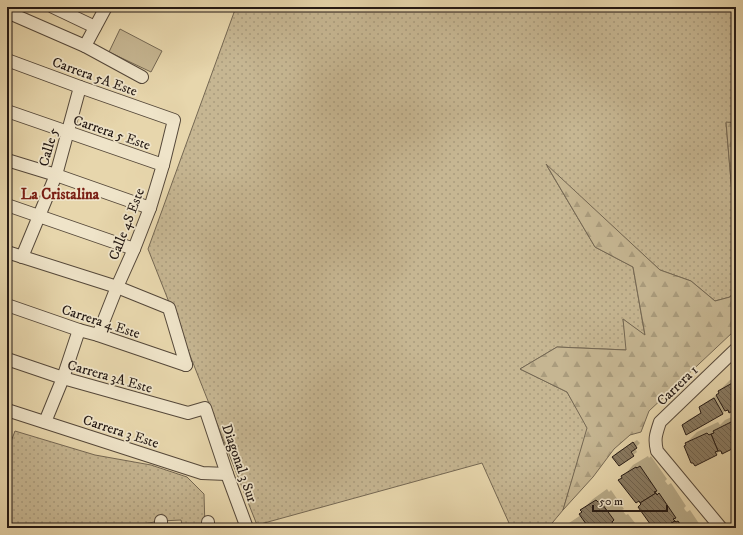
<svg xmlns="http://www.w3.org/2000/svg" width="743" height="535" font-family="'IM FELL DW Pica',serif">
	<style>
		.grass { fill: url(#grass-dots); stroke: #756853 }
		.forest { fill: url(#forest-firs); stroke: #756853 }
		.garden { fill: #c6b692; stroke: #756853 }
		.shadow { fill: #0003 }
		.building { fill: url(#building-back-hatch); stroke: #241914 }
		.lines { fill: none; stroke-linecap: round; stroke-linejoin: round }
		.minor-casing { stroke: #55483a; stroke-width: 14 }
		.minor { stroke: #efe4c9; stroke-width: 12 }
		.labels { text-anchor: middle; stroke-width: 3.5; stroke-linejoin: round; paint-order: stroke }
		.street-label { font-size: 14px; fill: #241914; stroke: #efe4c9 }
		.neighbourhood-label { font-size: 15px; font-weight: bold; fill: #7a1f14; stroke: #efe4c9 }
	</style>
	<defs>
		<pattern id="grass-dots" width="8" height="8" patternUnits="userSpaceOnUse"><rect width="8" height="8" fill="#c6b692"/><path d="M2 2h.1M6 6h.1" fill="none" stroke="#aa9c7d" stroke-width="1.8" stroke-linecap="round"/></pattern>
		<pattern id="forest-firs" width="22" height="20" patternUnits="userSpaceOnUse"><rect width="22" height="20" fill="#c6b692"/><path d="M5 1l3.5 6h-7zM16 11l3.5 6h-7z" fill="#aa9c7d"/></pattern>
		<pattern id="building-back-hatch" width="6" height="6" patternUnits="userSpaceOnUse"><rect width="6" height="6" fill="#897b63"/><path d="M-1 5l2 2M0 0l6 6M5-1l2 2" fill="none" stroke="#706450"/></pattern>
	</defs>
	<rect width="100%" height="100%" fill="#e7d6ac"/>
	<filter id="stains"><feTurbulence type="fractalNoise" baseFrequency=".005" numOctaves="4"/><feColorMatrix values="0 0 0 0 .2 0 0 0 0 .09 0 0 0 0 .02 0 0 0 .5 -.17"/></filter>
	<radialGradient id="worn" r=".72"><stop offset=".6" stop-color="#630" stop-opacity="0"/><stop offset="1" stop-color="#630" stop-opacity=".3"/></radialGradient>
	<g class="grass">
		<path d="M236 7H736V123H726L732 193 736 213V288L730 297 715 301 691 281 660 270 547 166 595 247 633 267 645 336 623 319 627 350 557 347 520 369 567 392 588 428 563 510 548 528H510L509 523 482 463 257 525 148 249Z"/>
		<path d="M15 431 95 455 151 465 187 477 204 494 205 528H183L181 520 161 521 118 528H7V452Z"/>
	</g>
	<g class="forest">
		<path d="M726 122 736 123V213L732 193Z"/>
		<path d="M546 164 660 270 691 281 715 301 730 297 736 288V331L733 332 649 411 641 432 630 435 614 449 593 477 563 510 587 428 567 392 520 369 557 347 626 350 623 319 645 335 633 267 595 247Z"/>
	</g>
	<path class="garden" d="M120 29 162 51 151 72 109 52Z"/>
	<g class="shadow">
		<path d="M736 377V408L726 410 722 414 683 425 688 420 702 412 700 407 706 402 720 393 719 391 730 380Z"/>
		<path d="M736 415V446L721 449 716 455 686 443 697 432 718 422 720 425 725 420Z"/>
		<path d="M637 440 640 443 635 448 637 452 633 455 613 457 616 453Z"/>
		<path d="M648 456 649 458 651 456 667 479 665 481 668 485 671 483 686 506 684 508 685 510 687 512 690 510 702 528H654L642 504 620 480 633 465Z"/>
		<path d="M607 489 609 492 611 490 624 509 622 510 626 515 628 514 639 528H563L566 525 581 515 583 512 582 510 593 499Z"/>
	</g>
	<g class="building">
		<path d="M736 381V409L729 413 728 410 725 411 716 395 719 393 718 391Z"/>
		<path d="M714 398 723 414 686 435 682 425 701 413 699 407Z"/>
		<path d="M735 420 736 423V447L722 454 721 451H718L711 434 714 433 713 431Z"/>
		<path d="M707 433 709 435 711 434 718 451 715 452 717 455 695 466 693 463H691L684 446 686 445 685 443Z"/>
		<path d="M633 442 637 448 631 452 634 456 619 466 612 457Z"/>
		<path d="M640 466 657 491 654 492 656 493 640 503 639 501 636 503 618 480 622 478 621 476 636 467 637 468Z"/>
		<path d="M656 493 657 495 659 493 676 518 673 519 675 521 663 528H653L638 507 641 504 640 503Z"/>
		<path d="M596 500 598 502 600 501 614 520 612 522 613 524 607 528H589L579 514 582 512 580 510Z"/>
		<path d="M675 521 676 522 678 521 683 528H663Z"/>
		<path d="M613 524 615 525 617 524 620 528H607Z"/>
	</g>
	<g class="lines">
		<g class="minor-casing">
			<g id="minor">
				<path d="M53 7 95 27"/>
				<path d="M7 12 85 46 142 77"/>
				<path d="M85 46 106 7"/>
				<path d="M7 60 80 87 174 120 163 165 150 208 134 249 117 287 98 335"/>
				<path d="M7 111 163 165"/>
				<path d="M7 160 56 175 150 208"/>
				<path d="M7 205 134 249"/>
				<path d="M7 252 117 287 169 308 186 365"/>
				<path d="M22 257 56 175 80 87"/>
				<path d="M7 305 79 330 98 335 186 365"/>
				<path d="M7 359 63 378 188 413 205 408 227 474 247 528"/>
				<path d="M7 410 202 473 227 474"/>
				<path d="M45 422 63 378 79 330"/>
				<path d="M161 521V528"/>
				<path d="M208 522V528"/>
				<path d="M721 528 657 451C654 439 656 434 660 422L736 349"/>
			</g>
		</g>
		<use href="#minor" class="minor"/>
	</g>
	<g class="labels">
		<g class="street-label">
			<text transform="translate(95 76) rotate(20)" y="5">Carrera 5A Este</text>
			<text transform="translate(112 132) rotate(19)" y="5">Carrera 5 Este</text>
			<text transform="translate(48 147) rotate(-74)" y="5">Calle 5</text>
			<text transform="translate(126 224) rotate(-69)" y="5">Calle 4S Este</text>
			<text transform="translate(101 321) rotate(18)" y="5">Carrera 4 Este</text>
			<text transform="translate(110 376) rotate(16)" y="5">Carrera 3A Este</text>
			<text transform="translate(677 385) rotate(-44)" y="5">Carrera 1</text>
			<text transform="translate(121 431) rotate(18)" y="5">Carrera 3 Este</text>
			<text transform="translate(240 463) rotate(71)" y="5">Diagonal 3 Sur</text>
		</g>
		<g class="neighbourhood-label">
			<text x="60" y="199">La Cristalina</text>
		</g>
	</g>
	<rect width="743" height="535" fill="none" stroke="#e7d6ac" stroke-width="24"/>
	<rect x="8" y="8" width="727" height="519" fill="none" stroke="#241914" stroke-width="2"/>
	<rect x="12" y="12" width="719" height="511" fill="none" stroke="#241914"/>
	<path d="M593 505v6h74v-6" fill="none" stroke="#241914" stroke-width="2"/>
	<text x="599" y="505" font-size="12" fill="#241914" stroke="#efe4c9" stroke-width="3" paint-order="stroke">50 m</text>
	<rect width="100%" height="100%" filter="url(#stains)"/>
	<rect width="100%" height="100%" fill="url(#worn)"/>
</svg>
